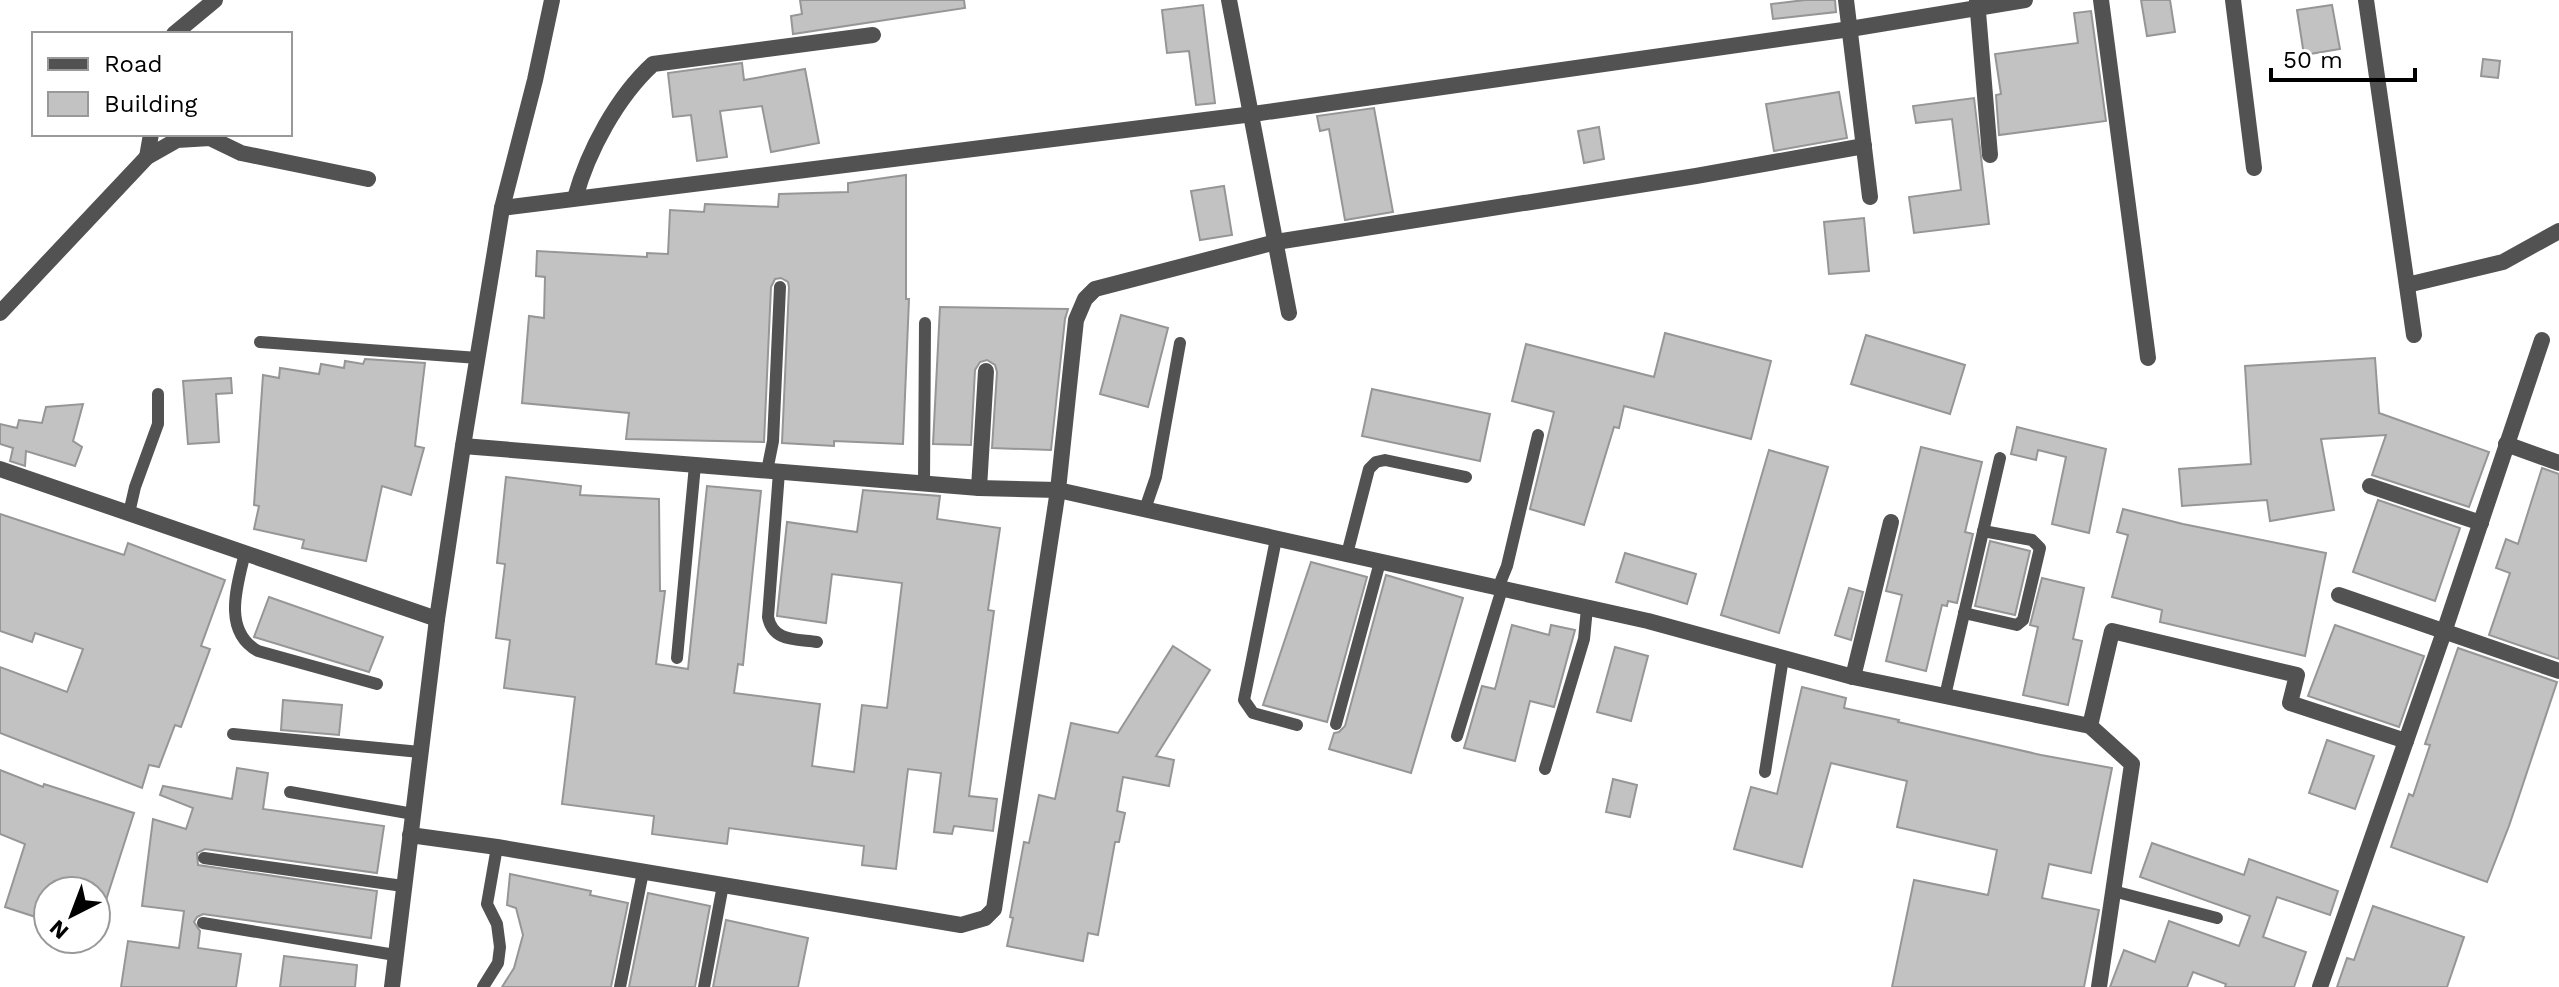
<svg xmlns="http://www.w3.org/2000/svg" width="2559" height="987" font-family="'Work Sans',sans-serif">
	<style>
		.building { fill: #c2c2c2; stroke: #969696; stroke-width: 2 }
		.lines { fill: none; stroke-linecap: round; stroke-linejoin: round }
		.service { stroke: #525252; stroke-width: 12 }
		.minor { stroke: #525252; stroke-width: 16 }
		.tertiary { stroke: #525252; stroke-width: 16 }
	</style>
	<rect width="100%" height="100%" fill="#fff"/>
	<g class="building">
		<path d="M800 0H964L965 8 793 34 791 16 802 14Z"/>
		<path d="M1805 0H1835L1836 12 1773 19 1771 4Z"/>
		<path d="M2141 0H2170L2175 32 2147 36Z"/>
		<path d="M1203 5 1215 103 1196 105 1189 51 1167 53 1162 10Z"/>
		<path d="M2332 5 2340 49 2304 55 2297 10Z"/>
		<path d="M2091 11 2106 121 1999 135 1996 95 2001 94 1995 54 2078 43 2074 13Z"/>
		<path d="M2483 59 2500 61 2498 78 2481 76Z"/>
		<path d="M742 63 744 80 805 69 819 143 771 152 762 106 720 111 727 157 697 161 691 115 673 117 668 73Z"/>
		<path d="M1839 92 1847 138 1774 151 1766 104Z"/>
		<path d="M1974 98 1989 224 1914 233 1909 197 1961 190 1952 119 1916 123 1913 106Z"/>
		<path d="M1374 108 1393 212 1345 220 1329 129 1320 131 1317 116Z"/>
		<path d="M1599 127 1604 159 1584 163 1578 131Z"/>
		<path d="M906 175V299H909L903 444 834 441V446L782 443 789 287 788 282 781 278 775 279 771 287 764 442 626 439 629 413 522 403 529 316 544 318 545 277 536 276 537 251 647 257V253L668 254 670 210 704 212 705 204 778 207 779 194 848 192V183Z"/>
		<path d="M1224 186 1232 235 1200 240 1191 191Z"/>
		<path d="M1864 218 1869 271 1829 274 1824 222Z"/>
		<path d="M940 307 1068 309 1065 319 1051 450 992 448 997 372 995 365 987 360 980 362 975 370 971 445 933 444Z"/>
		<path d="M1121 315 1168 328 1148 407 1100 394Z"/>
		<path d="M1665 333 1771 361 1751 439 1624 406 1619 428 1614 427 1584 525 1530 509 1554 412 1512 401 1526 344 1654 377Z"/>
		<path d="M1866 335 1965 365 1950 414 1851 384Z"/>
		<path d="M2375 358 2379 413 2489 452 2469 507 2372 475 2386 435 2321 439 2334 510 2270 521 2267 500 2182 506 2179 469 2251 464 2245 366Z"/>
		<path d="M365 359 425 363 415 446 424 448 411 495 382 486 366 561 302 548 304 540 254 529 259 506 254 505 263 375 279 378 280 368 319 374 321 364 344 368 345 361 363 364Z"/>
		<path d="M231 378 232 393 216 394 219 442 188 444 183 381Z"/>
		<path d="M1372 389 1490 414 1480 461 1362 436Z"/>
		<path d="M83 404 73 441 82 447 75 466 26 451 25 466 10 461 13 448 0 444V424L17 428 19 420 42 423 46 407Z"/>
		<path d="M2017 427 2106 449 2089 533 2052 524 2066 457 2038 450 2036 460 2011 454Z"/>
		<path d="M1921 447 1982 462 1965 532 1973 534 1957 603 1948 601 1947 606 1942 605 1926 671 1886 661 1902 595 1886 591Z"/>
		<path d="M1769 450 1828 467 1779 633 1721 615Z"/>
		<path d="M2542 468 2559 474V659L2489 635 2510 573 2496 568 2506 539 2518 544Z"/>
		<path d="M506 477 581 486 580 495 659 499 660 591H665L656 664 688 669 707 486 761 491 743 665 738 664 734 693 820 704 812 766 854 772 862 705 887 708 902 583 832 574 826 623 777 616 787 522 857 532 863 490 940 496 937 519 1000 528 988 610 994 611 969 796 997 799 993 831 954 826 952 834 934 832 941 773 908 769 896 869 862 865 864 846 729 828 727 844 652 834 654 816 562 804 575 697 504 688 510 640 496 638 505 564 497 563Z"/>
		<path d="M2378 500 2460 528 2435 601 2353 572Z"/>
		<path d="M2123 509 2183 524 2326 553 2305 656 2160 622 2162 610 2112 597 2128 535 2117 532Z"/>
		<path d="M0 514 124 555 128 543 225 580 201 646 210 649 181 727 175 725 159 767 149 765 142 788 0 733V667L67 692 83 649 35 633 32 642 0 631Z"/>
		<path d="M1990 541 2030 551 2015 615 1975 606Z"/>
		<path d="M1625 553 1696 574 1687 604 1616 582Z"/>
		<path d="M1311 562 1367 577 1327 722 1263 705Z"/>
		<path d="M1386 575 1463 598 1411 773 1329 749 1334 733 1339 732 1345 726Z"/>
		<path d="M2042 578 2084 588 2073 639 2082 641 2068 705 2023 695 2038 627 2030 625Z"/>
		<path d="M1849 588 1863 592 1851 640 1835 635Z"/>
		<path d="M269 597 383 637 369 672 254 637Z"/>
		<path d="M1512 625 1549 635 1551 625 1575 630 1554 707 1530 701 1515 761 1464 748 1482 686 1495 689Z"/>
		<path d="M2335 625 2424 656 2399 727 2308 696Z"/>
		<path d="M1173 646 1210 670 1156 756 1174 760 1169 786 1123 777 1117 811 1125 813 1119 842H1115L1098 935 1088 933 1083 961 1007 946 1013 918 1010 917 1024 842 1029 843 1039 795 1055 799 1071 723 1118 733Z"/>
		<path d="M1615 647 1648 656 1631 721 1597 712Z"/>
		<path d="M2458 648 2557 682 2509 826 2487 882 2391 847 2409 794 2413 796 2430 745 2425 744Z"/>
		<path d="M1802 687 1846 698 1844 708 1899 720 1898 722 2041 755 2112 768 2091 873 2049 864 2042 898 2099 910 2084 987H1892L1914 880 1988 895 1997 850 1897 827 1907 781 1831 763 1802 867 1734 849 1751 787 1777 794Z"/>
		<path d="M283 700 342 705 339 735 281 730Z"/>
		<path d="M2327 740 2374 756 2355 809 2309 793Z"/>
		<path d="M237 768 268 773 263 809 384 826 377 873 205 849 197 853 198 865 377 891 371 938 203 914 197 917 194 922 200 931 198 948 241 954 236 987H121L128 941 179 948 184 911 142 906 153 819 186 829 193 808 160 795 163 786 232 799Z"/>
		<path d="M0 770 43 787 44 784 134 813 99 922H96V891H48V921L5 907 25 844 0 834Z"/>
		<path d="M1613 779 1637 785 1630 817 1606 812Z"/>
		<path d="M2152 843 2244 875 2249 859 2338 891 2330 915 2277 897 2263 937 2306 952 2294 987H2225L2226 984 2193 972 2187 987H2110L2124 950 2155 962 2169 921 2239 946 2250 916 2140 877Z"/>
		<path d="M510 874 591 891 590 895 628 903 611 987H502L514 968 523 935 516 908 507 905Z"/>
		<path d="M648 893 710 906 695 987H629Z"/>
		<path d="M2373 906 2464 937 2447 987H2337L2347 958 2354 960Z"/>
		<path d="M726 920 808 938 798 987H713Z"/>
		<path d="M284 956 357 965 355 987H280Z"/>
	</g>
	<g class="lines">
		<g class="service">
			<path d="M260 342 478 358"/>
			<path d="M767 471 773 441 780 287"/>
			<path d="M779 472 768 617C773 642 796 639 817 642"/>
			<path d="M924 483 925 323"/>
			<path d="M1145 509 1156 477 1180 343"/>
			<path d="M129 513 135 487 158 424V394"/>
			<path d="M1276 539 1244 700 1253 713 1297 725"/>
			<path d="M245 553C237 586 222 631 258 651L377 684"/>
			<path d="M1347 554 1369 469 1376 462 1385 460 1466 477"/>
			<path d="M1498 588 1507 566 1538 435"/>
			<path d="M1964 613 2017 625 2023 620 2040 548 2032 540 1983 531"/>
			<path d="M677 658 695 465"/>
			<path d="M1945 696 2000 458"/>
			<path d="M1336 724 1380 562"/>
			<path d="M233 734 420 752"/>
			<path d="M1457 736 1502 589"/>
			<path d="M1545 769 1584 639 1587 608"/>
			<path d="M1765 772 1783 658"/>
			<path d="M290 792 413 814"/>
			<path d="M204 858 403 886"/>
			<path d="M2113 891 2217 918"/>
			<path d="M203 923 395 955"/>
			<path d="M483 987 498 963 500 947 497 924 487 904 497 847"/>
			<path d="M620 987 643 872"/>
			<path d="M704 987 723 885"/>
		</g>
		<g class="minor">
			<path d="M1229 0 1289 313"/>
			<path d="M1846 0 1870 197"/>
			<path d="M1977 0 1990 155"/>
			<path d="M2101 0 2148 358"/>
			<path d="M2233 0 2254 168"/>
			<path d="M2366 0 2414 335"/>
			<path d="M174 34 215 0"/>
			<path d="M147 157 151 134"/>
			<path d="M575 198C588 151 617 97 653 64L873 35"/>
			<path d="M502 208 1253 114 1850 29 2025 0"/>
			<path d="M2407 285 2503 262 2559 231"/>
			<path d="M0 313 147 157 177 140 210 138 241 153 368 179"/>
			<path d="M2506 444 2559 463"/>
			<path d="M463 446 979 488 1058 490 1648 621 1853 677 2090 726 2132 764 2099 987"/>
			<path d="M0 469 437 619"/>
			<path d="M2370 486 2481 523"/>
			<path d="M979 488 986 371"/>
			<path d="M2339 595 2559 671"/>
			<path d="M1853 677 1891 522"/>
			<path d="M2090 726 2112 631 2297 675 2290 703 2406 741"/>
			<path d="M410 835 497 847 961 925 985 918 994 909 1058 490 1076 320 1085 299 1095 289 1276 242 1696 176 1864 146"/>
			<path d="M2320 987 2444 632 2542 340"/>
		</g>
		<path class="tertiary" d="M392 987 437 619 463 446 502 208 535 80 552 0"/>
	</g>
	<rect x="32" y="32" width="260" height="104" fill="#ffffff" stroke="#999999" stroke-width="2"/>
	<rect x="48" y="58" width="40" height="12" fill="#525252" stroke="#999999" stroke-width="2"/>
	<text x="104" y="72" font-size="24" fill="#000000">Road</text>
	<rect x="48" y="92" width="40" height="24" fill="#c2c2c2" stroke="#999999" stroke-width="2"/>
	<text x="104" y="112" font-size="24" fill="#000000">Building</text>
	<g transform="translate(72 915) rotate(222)"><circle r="38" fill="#ffffff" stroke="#999999" stroke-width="2"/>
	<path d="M0-6L14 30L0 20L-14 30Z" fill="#000000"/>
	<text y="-12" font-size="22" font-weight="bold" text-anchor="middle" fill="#000000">N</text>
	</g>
	<path d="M2271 68v12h144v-12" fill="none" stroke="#000000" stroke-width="4"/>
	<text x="2283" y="68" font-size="24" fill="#000000" stroke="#ffffff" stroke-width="6" paint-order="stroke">50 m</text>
</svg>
